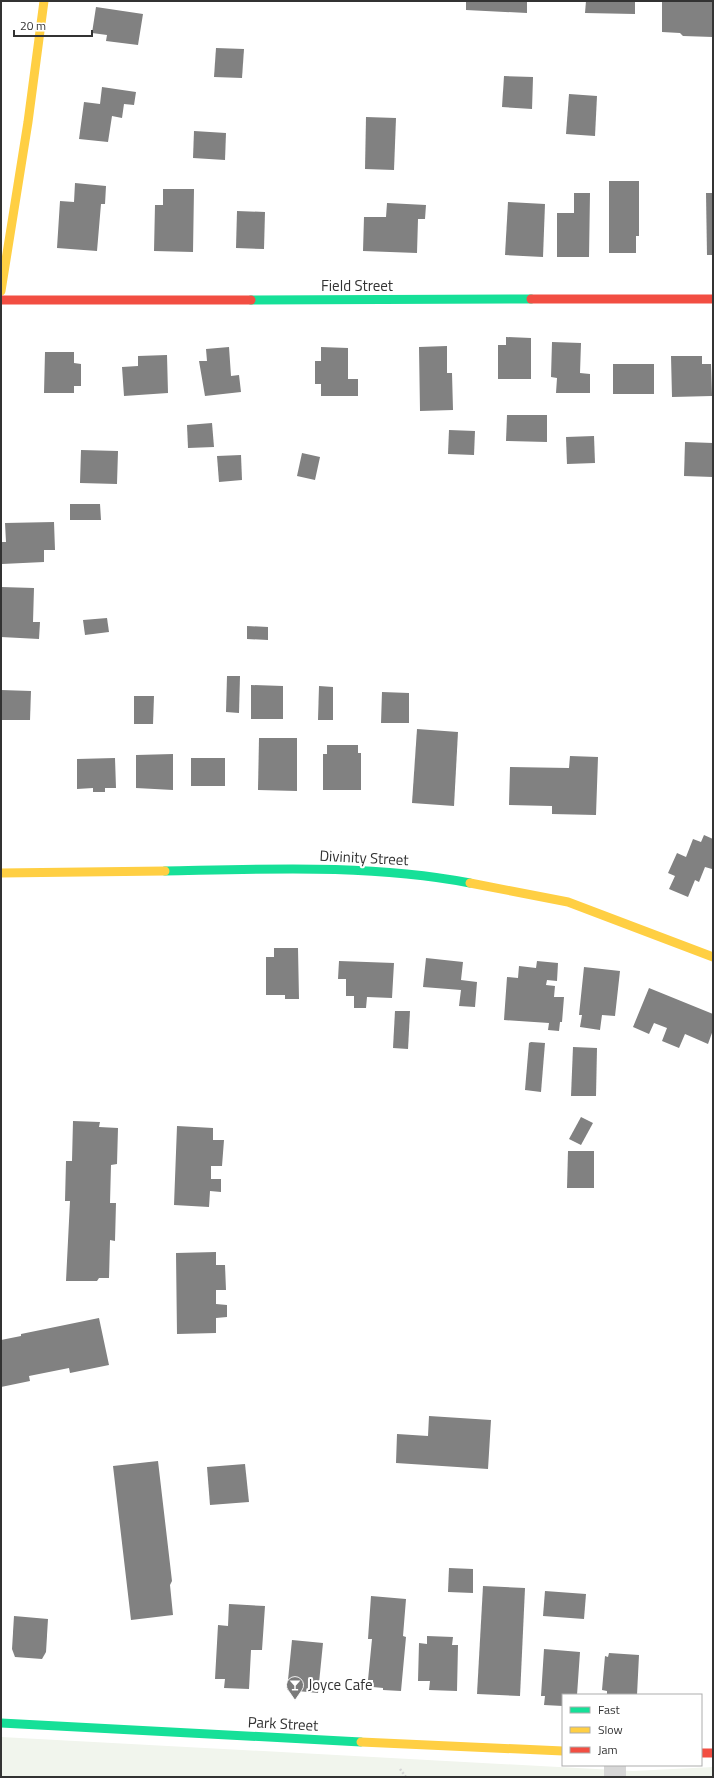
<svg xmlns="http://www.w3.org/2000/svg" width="714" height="1778" font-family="'Titillium Web',sans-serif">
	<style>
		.green { fill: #f1f5ed }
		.building { fill: #818181 }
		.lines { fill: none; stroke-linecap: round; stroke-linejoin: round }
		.path { stroke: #d6d6d6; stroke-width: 2.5; stroke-dasharray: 2 2; stroke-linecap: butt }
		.street { stroke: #d7d7d7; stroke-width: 22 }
		.fast { stroke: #16e098; stroke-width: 9 }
		.slow { stroke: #ffcf43; stroke-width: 9 }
		.jam { stroke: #f24e42; stroke-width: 9 }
		.labels { text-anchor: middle; stroke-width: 4; stroke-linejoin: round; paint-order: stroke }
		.street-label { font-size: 15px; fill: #333; stroke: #fff }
		.poi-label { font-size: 15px; fill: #333; stroke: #fff; text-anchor: start }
	</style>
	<rect width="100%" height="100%" fill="#fff"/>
	<path class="green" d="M1 1737 633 1771 713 1767V1777H1Z"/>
	<g class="building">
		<path d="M466 1H527V13L466 10Z"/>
		<path d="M586 1H635V14L585 13Z"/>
		<path d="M662 1H713V37L683 36 680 33 662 32Z"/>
		<path d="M96 7 143 14 138 45 106 41 107 35 92 33Z"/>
		<path d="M216 48 244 49 242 78 214 77Z"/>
		<path d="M504 76 533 77 532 109 502 107Z"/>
		<path d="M102 87 136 92 134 105 124 104 122 118 112 116 108 142 79 139 84 102 100 104Z"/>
		<path d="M569 94 597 96 595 136 566 134Z"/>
		<path d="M366 117 396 118 394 170 365 169Z"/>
		<path d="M194 131 226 133 225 160 193 158Z"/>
		<path d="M609 181H639V236H636V253H609Z"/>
		<path d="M75 183 106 186 105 204H101L97 251 57 248 60 201 74 202Z"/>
		<path d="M163 189H194L193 252 154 251 155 205H163Z"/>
		<path d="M574 193H590L589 257H557V213H574Z"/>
		<path d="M706 193H713V255H707Z"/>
		<path d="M508 202 545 204 543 257 505 255Z"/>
		<path d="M387 203 426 205 425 219H418L417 253 363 251 364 217H386Z"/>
		<path d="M237 211 265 212 264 249 236 248Z"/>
		<path d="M506 337 531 338V379H498V345H506Z"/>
		<path d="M552 342 581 343 580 373 590 374V393H556L557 378 551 377Z"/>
		<path d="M447 346V373H452L453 410 420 411 419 347Z"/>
		<path d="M229 347 231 376 239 375 241 392 205 396 199 361H207L206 349Z"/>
		<path d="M321 347 348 348V379H358V396H321V384H315V361H321Z"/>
		<path d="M45 352H74V363L81 364V386H74V393H44Z"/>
		<path d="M167 355 168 393 124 396 122 367 138 366V356Z"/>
		<path d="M671 356H702V364H711L712 396 672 397Z"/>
		<rect x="613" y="364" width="41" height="30"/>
		<path d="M507 415H547V442L506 441Z"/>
		<path d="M212 423 214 447 188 448 187 425Z"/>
		<path d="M449 430 475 431 474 455 448 454Z"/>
		<path d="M594 436 595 463 567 464 566 437Z"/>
		<path d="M685 442 713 443V477L684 476Z"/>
		<path d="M81 450 118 451 117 484 80 483Z"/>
		<path d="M302 453 320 457 315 480 297 476Z"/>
		<path d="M241 455 242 480 219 482 217 456Z"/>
		<path d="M70 504H100L101 520H70Z"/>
		<path d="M54 522 55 550H44V562L2 564 1 542H6L5 523Z"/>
		<path d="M1 587 34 588 33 622H40L39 639 1 637Z"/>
		<path d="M107 618 109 632 85 635 83 620Z"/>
		<path d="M247 626 268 627V640L247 639Z"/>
		<path d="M227 676H240L239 713 226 712Z"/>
		<path d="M251 685 283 686V719H251Z"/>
		<path d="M319 686 333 687V720H318Z"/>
		<path d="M1 690 31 691 30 720H1Z"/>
		<path d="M382 692 409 693V723H381Z"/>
		<path d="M134 696H154L153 724H134Z"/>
		<path d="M417 729 458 732 454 806 412 803Z"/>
		<path d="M259 738H297V791L258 790Z"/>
		<path d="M327 745H358V753H361V790H323V754H327Z"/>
		<path d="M173 754V790L136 788V755Z"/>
		<path d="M570 756 598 757 596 815 552 814V806L509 805 510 767 569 768Z"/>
		<path d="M115 758 116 788H105V792H93V788L77 789V759Z"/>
		<rect x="191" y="758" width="34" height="28"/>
		<path d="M704 835 713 839V867L712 869 705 867 699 882 695 880 688 897 669 889 675 876 668 873 677 853 686 857 693 839 701 842Z"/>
		<path d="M274 948H298L299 999H285V995H266V957H274Z"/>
		<path d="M426 958 463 962 461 980 477 982 475 1007 459 1006 461 990 423 987Z"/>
		<path d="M339 961 394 963 392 998 367 997 366 1008H354V996H346V979H338Z"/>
		<path d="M537 961 558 963 557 981 547 980 546 985 555 986 554 997H564L562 1022H560L559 1031 548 1030 549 1023 504 1020 507 977 518 978 519 966 536 968Z"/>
		<path d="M584 967 620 971 615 1016 602 1015 600 1030 580 1027 582 1015H579Z"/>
		<path d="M649 988 713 1014V1030L708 1044 685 1034 679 1048 662 1041 667 1028 654 1023 649 1034 633 1027Z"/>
		<path d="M395 1011H410L408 1049 393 1048Z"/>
		<path d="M531 1042 545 1043 541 1092 525 1090 529 1043Z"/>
		<path d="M573 1047 597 1048 596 1096H571Z"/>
		<path d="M581 1117 593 1123 581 1145 569 1139Z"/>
		<path d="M73 1121 100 1122 99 1127 118 1128 117 1164 111 1165 110 1203H116L115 1241 110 1240 109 1278H99L97 1281H66L70 1201H65L66 1161H72Z"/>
		<path d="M177 1126 213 1128V1140H224L222 1166H211V1179H221V1192L210 1191 209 1207 174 1205Z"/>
		<path d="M568 1151H594V1188H567Z"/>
		<path d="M216 1252V1265H225L226 1290H216V1304L227 1305V1317L216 1318V1333L177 1334 176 1253Z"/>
		<path d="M99 1318 109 1365 70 1373 69 1368 29 1376 30 1381 1 1387V1340L21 1336V1334Z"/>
		<path d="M429 1416 491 1420 488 1469 396 1463 397 1434 428 1436Z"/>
		<path d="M158 1461 172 1581 170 1585 173 1615 131 1620 113 1466Z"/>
		<path d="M245 1464 249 1502 210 1505 207 1467Z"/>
		<path d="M449 1568 473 1569V1593L448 1592Z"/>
		<path d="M483 1586 525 1588 520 1696 477 1694Z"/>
		<path d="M545 1591 586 1594 584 1619 543 1616Z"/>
		<path d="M371 1596 406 1599 403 1636 406 1637 401 1691 383 1690V1688L373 1687V1680H368L372 1639H368Z"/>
		<path d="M229 1604 265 1606 262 1650H251L249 1689 224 1688 225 1679H215L218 1625 228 1626Z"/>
		<path d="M14 1616 48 1619 46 1652 42 1659 15 1657 12 1649Z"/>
		<path d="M427 1636 453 1637 452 1645H458L457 1691 429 1690 430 1681H418L419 1643 427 1644Z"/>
		<path d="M292 1640 323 1643 318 1693 287 1690Z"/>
		<path d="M544 1649 580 1652 577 1695H563V1706L544 1705 545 1696H541Z"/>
		<path d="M609 1653 639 1655 637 1695H607V1691L602 1690 605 1656 608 1657Z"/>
	</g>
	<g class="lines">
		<path class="path" d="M400 1769 406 1777"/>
		<path class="street" d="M615 1777V1765"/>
		<g class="fast">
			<path d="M251 300 531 299"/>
			<path d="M165 871C267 869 370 864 470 883"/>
			<path d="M1 1723 361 1742"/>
		</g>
		<g class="slow">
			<path d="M1 291 28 122 44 1"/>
			<path d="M1 873 165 871"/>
			<path d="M470 883 568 902 713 957"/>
			<path d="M361 1742 563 1751"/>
		</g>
		<g class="jam">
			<path d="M531 299H713"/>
			<path d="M1 300H251"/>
			<path d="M701 1753H713"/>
		</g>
	</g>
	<defs>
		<g id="bar-pin" transform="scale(0.9)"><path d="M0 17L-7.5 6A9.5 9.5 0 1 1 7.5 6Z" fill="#7a7a7a" stroke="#fff"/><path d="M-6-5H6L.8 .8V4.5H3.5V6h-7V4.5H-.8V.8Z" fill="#fff"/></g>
	</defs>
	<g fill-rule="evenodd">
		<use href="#bar-pin" x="295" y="1685"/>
	</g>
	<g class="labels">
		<g class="street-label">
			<text x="357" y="291">Field Street</text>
			<text transform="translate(364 858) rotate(3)" y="5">Divinity Street</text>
			<text transform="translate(283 1724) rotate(3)" y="5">Park Street</text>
		</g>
		<g class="poi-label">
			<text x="308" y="1690">Joyce Cafe</text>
		</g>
	</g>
	<rect width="714" height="1778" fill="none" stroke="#333333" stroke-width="4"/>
	<rect x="562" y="1694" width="140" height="72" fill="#ffffff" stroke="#adadad"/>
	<rect x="570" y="1707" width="20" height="6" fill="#16e098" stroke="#adadad"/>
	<text x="598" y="1714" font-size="12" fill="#333333">Fast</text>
	<rect x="570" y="1727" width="20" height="6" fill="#ffcf43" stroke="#adadad"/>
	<text x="598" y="1734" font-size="12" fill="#333333">Slow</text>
	<rect x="570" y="1747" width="20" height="6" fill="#f24e42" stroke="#adadad"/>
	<text x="598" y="1754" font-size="12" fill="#333333">Jam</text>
	<path d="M14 30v6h78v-6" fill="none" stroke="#333333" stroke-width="2"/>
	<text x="20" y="30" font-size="12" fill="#333333" stroke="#ffffff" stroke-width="3" paint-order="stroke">20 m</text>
</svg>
